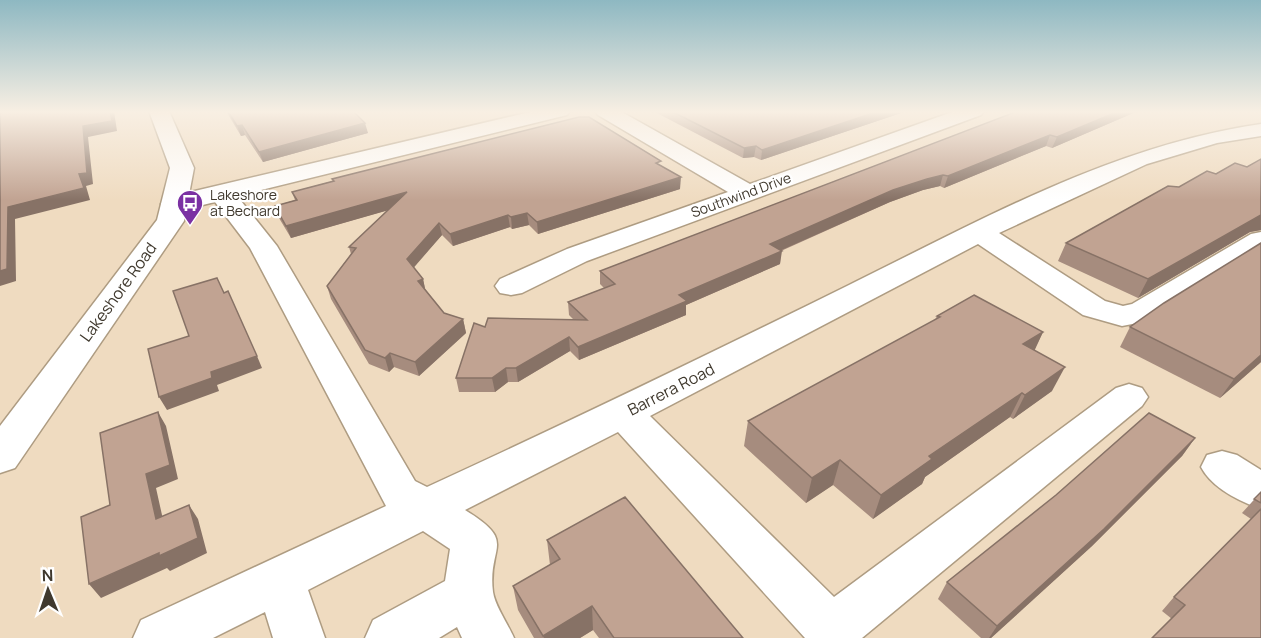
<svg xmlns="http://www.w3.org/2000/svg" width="1261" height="638" font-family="Manrope,sans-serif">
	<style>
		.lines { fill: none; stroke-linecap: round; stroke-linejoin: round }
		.minor-casing { stroke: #ae9c82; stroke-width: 3 }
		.major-casing { stroke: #ae9c82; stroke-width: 3 }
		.minor { fill: #fff; fill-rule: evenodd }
		.major { fill: #fff; fill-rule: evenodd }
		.wall { fill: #a68c7e }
		.shaded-wall { fill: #877266 }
		.building { fill: #c1a392; stroke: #877266; stroke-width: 1.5 }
		.labels { text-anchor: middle; stroke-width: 4.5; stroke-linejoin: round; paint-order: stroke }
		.far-poi-label { font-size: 14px; fill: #3f382d; stroke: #fff; text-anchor: start }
		.far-street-label { font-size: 14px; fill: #3f382d; stroke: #fff }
		.street-label { font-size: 16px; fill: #3f382d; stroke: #fff }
	</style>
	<rect width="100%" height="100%" fill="#efdbc0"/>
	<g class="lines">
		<g class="minor-casing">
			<g id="minor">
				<path d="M534 111H570L567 115 237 196 277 246 415 481 427 487C569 422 709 354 849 285 981 220 1114 145 1261 124V136L1217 143 1147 164 999 233 1105 301 1123 306 1132 304 1251 234 1261 232V251L1153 320 1122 326 1083 315 978 244 650 416 834 597 1116 388 1129 384 1142 388 1148 397 1142 406 862 638H805L618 432 465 510C519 543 487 545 493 592 495 606 508 624 514 638H462L457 627 439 638H365L373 620 445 581 450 549 423 531 308 590 325 638H273L265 612 213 638H133L141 620 386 506 250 248 215 202 174 212 165 210 161 204 165 198Z"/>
				<path d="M595 111H620L750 184 955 111H984L981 115 587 261 522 293 511 295 500 293 495 286 500 279 567 249 728 192 598 115Z"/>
				<path d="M1222 451 1237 455 1261 470V509C1239 501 1212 488 1201 467L1207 455Z"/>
			</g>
		</g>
		<g class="major-casing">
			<path id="major" d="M149 111H169L194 168 184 221 15 468 0 473V426L157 220 170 168Z"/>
		</g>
		<use href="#minor" class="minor"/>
		<use href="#major" class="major"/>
	</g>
	<g class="wall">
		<path d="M226 111H353L368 133 263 162 245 135 241 136Z"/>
		<path d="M653 111H907L761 160 754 157 743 158Z"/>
		<path d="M1018 111H1138L1052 148 1046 146 944 188 940 186 923 190 890 202 781 251 780 264 686 305V315L579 360 570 351 518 382H508L495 392H459L456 378 485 327 574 320 569 315 568 302 604 288 600 284V271Z"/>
		<path d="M1261 159V230L1250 232 1138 298 1058 261 1066 243 1179 187 1216 174 1247 167Z"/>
		<path d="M661 166 680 189 538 234 529 225 512 229 510 227 453 246 442 235 413 267 423 279 425 289 444 313 463 319 466 333 419 376 394 367 389 372 369 364 331 299 327 286 351 254 349 247 388 210 291 238 279 218 275 206 295 200 292 192 333 181 332 179Z"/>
		<path d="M1261 243V362L1220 398 1120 347 1130 327Z"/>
		<path d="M937 316 1043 332 1034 350 1052 391 1013 419 1010 417 925 477 922 484 873 519 833 485 806 503 744 446 748 421 935 320Z"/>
		<path d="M1195 438 1182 456 1092 546 991 638H981L938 599 947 582Z"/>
		<path d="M1261 492V638L1172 619 1162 611 1174 597 1251 519 1242 513Z"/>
		<path d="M547 540 743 638H599L593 630 580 638H534L518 610 513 586 550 565Z"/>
	</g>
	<g class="shaded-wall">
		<path d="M110 111H114L117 131 88 137 93 184 86 186 90 200 15 219 16 281 0 286V271L8 207 79 174 83 126Z"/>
		<path d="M879 111H907L761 160 762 150Z"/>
		<path d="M1119 111H1138L1052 148 1057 137Z"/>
		<path d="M365 123 368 133 263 162 259 152Z"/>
		<path d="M242 125 245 135 241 136 237 126Z"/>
		<path d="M1050 135 1046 146 944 188 948 176Z"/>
		<path d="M756 146 754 157 743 158 744 148Z"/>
		<path d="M943 175 940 186 923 190 890 202 768 256 770 244 893 190 927 179Z"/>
		<path d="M681 177 680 189 538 234 537 222Z"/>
		<path d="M407 192 410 204 291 238 286 226Z"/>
		<path d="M527 213 529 225 512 229 511 217Z"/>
		<path d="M508 215 510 227 453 246 450 234Z"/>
		<path d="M1261 215V230L1250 232 1138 298 1148 279Z"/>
		<path d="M439 223 442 235 410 272 407 259Z"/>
		<path d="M782 251 780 264 686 305V315L579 360 578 347 679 295Z"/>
		<path d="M423 279 426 293 418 281Z"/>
		<path d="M463 319 466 333 419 376 415 362Z"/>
		<path d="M1043 332 1032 356 1023 344Z"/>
		<path d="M569 337 570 351 518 382 516 368Z"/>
		<path d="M390 353 394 367 389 372 385 358Z"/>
		<path d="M1261 355V362L1220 398 1234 379Z"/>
		<path d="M257 356 262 368 217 385 219 391 167 410 159 397 211 372Z"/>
		<path d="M1065 367 1052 391 1013 419 1025 395Z"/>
		<path d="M506 368 508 382 495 392 492 378Z"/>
		<path d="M1022 393 1010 417 925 477 922 484 873 519 881 495 929 456Z"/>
		<path d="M158 412 166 426 178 479 156 488 166 533 156 519 146 474Z"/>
		<path d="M1195 438 1182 456 1092 546 991 638H989L997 626Z"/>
		<path d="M840 460 833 485 806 503 812 478Z"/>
		<path d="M189 505 198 519 207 553 170 571 167 568 101 598 89 584 159 553Z"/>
		<path d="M592 606 593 630 580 638H544L543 636Z"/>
	</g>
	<g class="building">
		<path d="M0 111H110L112 121 83 126 87 173 79 174 84 188 8 207 7 269 0 271Z"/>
		<path d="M228 111H353L365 123 259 152 242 125 237 126Z"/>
		<path d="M671 111H879L762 150 756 146 744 148Z"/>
		<path d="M1018 111H1119L1057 137 1050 135 948 176 943 175 927 179 893 190 770 244 782 251 679 295 687 301 578 347 569 337 516 368H506L492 378H456L474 323 485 327 488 318 587 320 568 302 615 284 600 271Z"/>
		<path d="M579 117H589L661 161 656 163 681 177 537 222 527 213 511 217 508 215 450 234 439 223 407 259 423 279 418 281 444 313 463 319 415 362 390 353 385 358 365 350 327 286 356 248 349 247 407 192 286 226 275 206 297 200 292 192 334 181 332 179Z"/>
		<path d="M1261 159V215L1148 279 1066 243 1168 186 1179 187 1207 171 1216 174 1235 163 1247 167Z"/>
		<path d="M1261 243V355L1234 379 1130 327 1164 303Z"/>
		<path d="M217 278 224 293 228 291 257 356 211 372 212 378 159 397 148 349 189 336 173 291Z"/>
		<path d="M974 295 1043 332 1023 344 1065 367 1025 395 1022 393 929 456 932 459 881 495 840 460 812 478 748 421 940 317 937 316Z"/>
		<path d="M158 412 170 465 146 474 156 519 189 505 198 538 159 556V553L89 584 81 517 110 505 100 433Z"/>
		<path d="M1149 413 1195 438 1104 529 997 626 947 582 1056 495Z"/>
		<path d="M1261 492V503L1254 499Z"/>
		<path d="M625 497 743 638H614L592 606 543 636 513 586 560 559 547 540Z"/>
		<path d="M1261 509V638H1152L1185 605 1174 597Z"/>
	</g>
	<linearGradient id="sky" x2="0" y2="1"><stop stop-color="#8eb8c2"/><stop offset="0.56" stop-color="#f8efe3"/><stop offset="1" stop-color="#f8efe3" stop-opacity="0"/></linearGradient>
	<rect width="1261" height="200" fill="url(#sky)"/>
	<defs>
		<g id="bus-pin" transform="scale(1.35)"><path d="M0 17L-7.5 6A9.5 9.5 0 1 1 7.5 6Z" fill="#7b31a3" stroke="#fff"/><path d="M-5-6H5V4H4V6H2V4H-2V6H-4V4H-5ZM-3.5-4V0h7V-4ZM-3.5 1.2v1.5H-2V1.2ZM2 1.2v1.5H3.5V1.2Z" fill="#fff"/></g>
	</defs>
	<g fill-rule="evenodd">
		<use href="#bus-pin" x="190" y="203"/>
	</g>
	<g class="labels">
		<g class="far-poi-label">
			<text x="210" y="200">Lakeshore<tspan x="210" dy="16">at Bechard</tspan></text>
		</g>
		<g class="far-street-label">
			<text transform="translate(741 195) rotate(-20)" y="5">Southwind Drive</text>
		</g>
		<g class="street-label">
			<text transform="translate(118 292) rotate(-54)" y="6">Lakeshore Road</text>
			<text transform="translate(671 389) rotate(-27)" y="6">Barrera Road</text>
		</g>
	</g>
	<g transform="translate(48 590) rotate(358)" stroke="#ffffff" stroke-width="4.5" paint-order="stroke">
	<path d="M0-4.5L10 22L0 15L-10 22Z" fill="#3f382d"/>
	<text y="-9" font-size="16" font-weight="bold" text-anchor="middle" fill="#3f382d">N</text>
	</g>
</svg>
